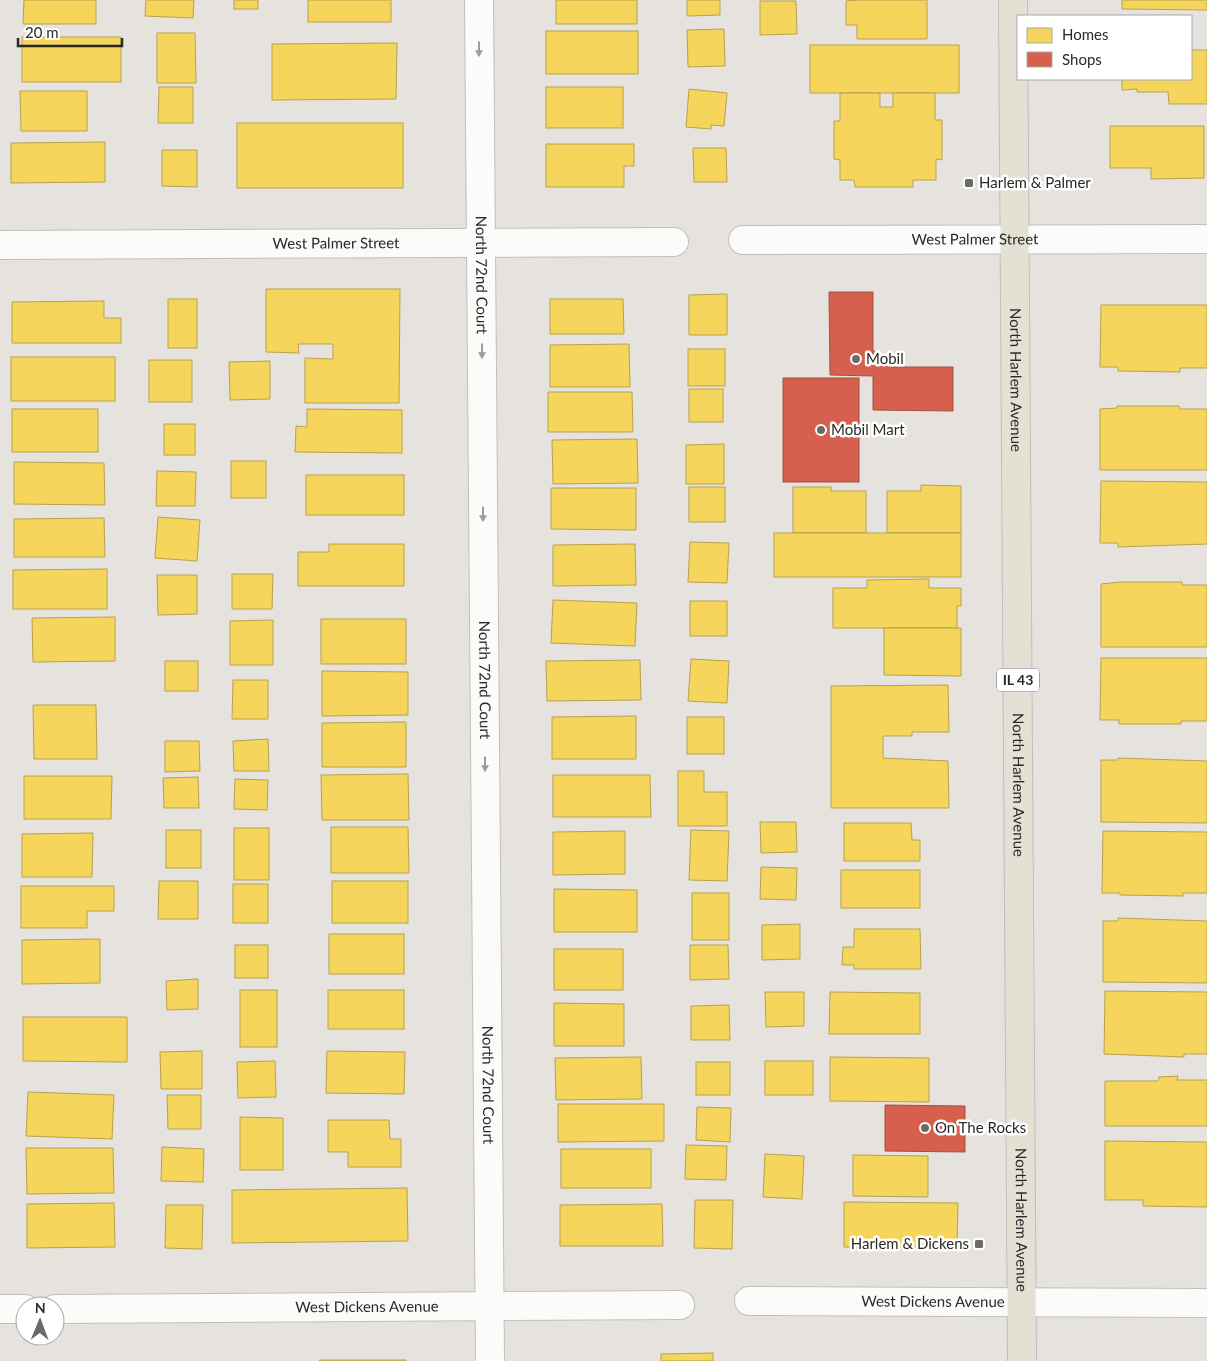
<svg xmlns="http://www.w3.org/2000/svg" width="1207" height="1361" font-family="Lato,sans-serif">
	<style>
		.homes { fill: #f6d55c; stroke: #b8a14d }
		.shops { fill: #d6604d; stroke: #a25042 }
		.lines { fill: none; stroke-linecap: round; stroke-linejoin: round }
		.street-casing { stroke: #c0bfbf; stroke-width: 30 }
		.primary-casing { stroke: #bfbebc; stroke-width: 30 }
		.street { stroke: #fbfbfa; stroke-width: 28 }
		.primary { stroke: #e4e0d4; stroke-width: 28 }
		.oneway { fill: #9c9c9c }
		.poi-dot { fill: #6b6a68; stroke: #fff; stroke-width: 2 }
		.labels { text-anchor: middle; stroke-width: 5; stroke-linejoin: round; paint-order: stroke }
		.shield { fill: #fff; stroke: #696969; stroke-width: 1 }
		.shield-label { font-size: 14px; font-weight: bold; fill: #292929 }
		.poi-label { font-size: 15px; fill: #292929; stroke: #fff; text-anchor: start }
		.street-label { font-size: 15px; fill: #292929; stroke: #fff }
	</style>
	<rect width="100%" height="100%" fill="#e6e3de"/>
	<g class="homes">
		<path d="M24 0H96V24H23Z"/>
		<path d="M146 0H194L193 18 145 16Z"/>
		<rect x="234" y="0" width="24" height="9"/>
		<rect x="308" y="0" width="83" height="22"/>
		<rect x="556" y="0" width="81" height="24"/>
		<path d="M687 0H720V15L687 16Z"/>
		<path d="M857 0H927V39H857V25H846V1Z"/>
		<path d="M1122 0H1207V10L1122 9Z"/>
		<path d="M760 1H796L797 34 760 35Z"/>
		<path d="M724 29 725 66 688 67 687 30Z"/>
		<rect x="546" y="31" width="92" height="43"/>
		<path d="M157 33H195L196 83H157Z"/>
		<rect x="22" y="37" width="99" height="45"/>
		<path d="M397 43 396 99 272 100V44Z"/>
		<rect x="810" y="45" width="149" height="48"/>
		<path d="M1191 50H1207V104H1169L1168 92H1137V89L1122 90V79H1191Z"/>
		<path d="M159 87H193V123H158Z"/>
		<rect x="546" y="87" width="77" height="41"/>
		<path d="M689 89 727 93 724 126 711 125V129L686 127Z"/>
		<path d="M20 91H87V131H21Z"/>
		<path d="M840 93H880V107H893V93H935V120H942V160L936 159V180H913V187H855L854 180H840V160L834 159V121H840Z"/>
		<rect x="237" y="123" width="166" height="65"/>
		<path d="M1110 126H1204V178L1151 179V168H1110Z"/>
		<path d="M105 142V182L11 183V143Z"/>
		<path d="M546 144H634V166H624V187H546Z"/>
		<path d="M693 148H726L727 182H694Z"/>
		<path d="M162 150H197V187L162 186Z"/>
		<path d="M266 289H400L399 403H305V358L333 359V344H298L299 353 266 352Z"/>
		<path d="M727 294V335H689V295Z"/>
		<rect x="168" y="299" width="29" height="49"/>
		<path d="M550 299H623L624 334H550Z"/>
		<path d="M104 301V318H121V343H12V302Z"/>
		<path d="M1101 305H1207V368H1180V372L1118 371V367H1100Z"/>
		<path d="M629 344 630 387H550V345Z"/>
		<rect x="688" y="349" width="37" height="37"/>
		<rect x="11" y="357" width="104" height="44"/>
		<rect x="149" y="360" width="43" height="42"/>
		<path d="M270 361V399L230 400 229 362Z"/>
		<rect x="689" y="389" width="34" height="33"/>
		<path d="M548 392H632L633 432H548Z"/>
		<path d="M1117 406H1179L1180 409H1207V470H1100V409L1117 408Z"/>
		<rect x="12" y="409" width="86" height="43"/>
		<path d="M307 409 402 410V453L295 452 296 426 307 427Z"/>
		<rect x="164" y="424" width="31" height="31"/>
		<path d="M637 439 638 483 553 484 552 440Z"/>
		<path d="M724 444V484H686V445Z"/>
		<rect x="231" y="461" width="35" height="37"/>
		<path d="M14 462 104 463 105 505 14 504Z"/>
		<path d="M157 471 196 472 195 506H156Z"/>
		<rect x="306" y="475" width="98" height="40"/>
		<path d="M1101 481 1207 482V544L1118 547V543H1100Z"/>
		<path d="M921 485 961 486V533H887V491H921Z"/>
		<rect x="689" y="487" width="36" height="35"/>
		<path d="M793 487H831V491H866V533H793Z"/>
		<path d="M551 488H636V530L551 529Z"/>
		<path d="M158 517 200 520 197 561 155 558Z"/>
		<path d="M104 518 105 557H14V519Z"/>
		<rect x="774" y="533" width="187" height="44"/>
		<path d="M690 542 729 543 727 583 688 582Z"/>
		<path d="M329 544H404V586H298V552H329Z"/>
		<path d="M635 544 636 585 553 586V545Z"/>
		<path d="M107 569V609H13V570Z"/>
		<path d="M232 574H273L272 609H232Z"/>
		<path d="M157 575H197V614L158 615Z"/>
		<path d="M929 579V588H961V606H957V628H833V588H867V580Z"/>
		<path d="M1120 582H1182V585H1207V647H1101V584Z"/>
		<path d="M553 600 637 603 635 646 551 643Z"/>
		<rect x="690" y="601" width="37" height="35"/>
		<path d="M115 617V661L33 662 32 618Z"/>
		<rect x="321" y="619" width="85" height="45"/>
		<path d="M273 620V665H230V621Z"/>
		<path d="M884 628H961V676L884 675Z"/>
		<path d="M1101 658H1207V721H1181V724H1119V720H1100Z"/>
		<path d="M691 659 729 661 727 703 688 701Z"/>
		<path d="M640 660 641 700 547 701 546 661Z"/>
		<rect x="165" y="661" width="33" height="30"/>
		<path d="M322 671 408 672V715L322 716Z"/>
		<path d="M233 680H268V719H232Z"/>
		<path d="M948 685 949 732H912V736H883V758L948 761 949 808H831V686Z"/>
		<path d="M33 705H96L97 759H34Z"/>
		<path d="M636 716V759H552V717Z"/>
		<rect x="687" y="717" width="37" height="37"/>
		<path d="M406 722V767H322V723Z"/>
		<path d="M268 739 269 771H234L233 741Z"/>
		<path d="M165 741H199L200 771 165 772Z"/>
		<path d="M1118 758 1207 761V823L1101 822V760H1118Z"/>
		<path d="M678 771H704V792H727V826H678Z"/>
		<path d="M408 774 409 820H322L321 775Z"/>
		<path d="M553 775H650L651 817H553Z"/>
		<path d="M24 776H112L111 819H24Z"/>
		<path d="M198 777 199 808H164L163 778Z"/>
		<path d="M235 779 268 780 267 810 234 809Z"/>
		<path d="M760 822H796L797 852 761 853Z"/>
		<path d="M844 823H911L912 840H920V861H844Z"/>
		<path d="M331 827H408L409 873H331Z"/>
		<rect x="234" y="828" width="35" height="52"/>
		<rect x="166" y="830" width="35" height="38"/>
		<path d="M691 830 729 831 727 881 689 880Z"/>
		<path d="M625 831V874L553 875V832Z"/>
		<path d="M1103 831 1207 832V893H1183V896L1120 895V893H1102Z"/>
		<path d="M93 833 92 877H22V834Z"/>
		<path d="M761 867 797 868 796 900 760 899Z"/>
		<rect x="841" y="870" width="79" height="38"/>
		<path d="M159 881H198V919H158Z"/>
		<rect x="332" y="881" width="76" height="42"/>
		<rect x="233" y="884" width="35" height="39"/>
		<path d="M21 886H114V911H87V928H21Z"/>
		<path d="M554 889 637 890V932H554Z"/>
		<rect x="692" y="893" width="37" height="47"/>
		<path d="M1118 918 1207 921V983L1103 982V921H1118Z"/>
		<path d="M800 924V959L762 960V925Z"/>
		<path d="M854 929H920L921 969H854V965H842L843 947H854Z"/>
		<rect x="329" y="934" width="75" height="40"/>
		<path d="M100 939V983L22 984V940Z"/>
		<rect x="235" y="945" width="33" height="33"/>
		<path d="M690 945H728L729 979 690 980Z"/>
		<rect x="554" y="949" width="69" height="41"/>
		<path d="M198 979V1009L167 1010 166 981Z"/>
		<rect x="240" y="990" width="37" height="57"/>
		<rect x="328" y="990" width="76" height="39"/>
		<path d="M1105 991 1207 992V1054H1184V1057L1104 1054Z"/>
		<path d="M765 992H804V1026L766 1027Z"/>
		<path d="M830 992 920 993V1034H829Z"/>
		<path d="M554 1003 624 1004V1046H554Z"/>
		<path d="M729 1005 730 1040H691V1006Z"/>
		<path d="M23 1017H127V1062L23 1061Z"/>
		<path d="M202 1051V1089H161L160 1052Z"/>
		<path d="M327 1051 405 1052 404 1094 326 1093Z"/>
		<path d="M641 1057 642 1099 556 1100 555 1058Z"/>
		<path d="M830 1057 929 1058V1102L830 1101Z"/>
		<path d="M275 1061 276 1097 238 1098 237 1062Z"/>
		<rect x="765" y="1061" width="48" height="34"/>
		<rect x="696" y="1062" width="34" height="33"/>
		<path d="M1178 1076 1177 1080H1207V1126H1105V1081H1158L1159 1077Z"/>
		<path d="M28 1092 114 1095 112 1139 26 1136Z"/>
		<path d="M167 1095H201V1129H168Z"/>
		<path d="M558 1104H664V1141L558 1142Z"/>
		<path d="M697 1107 731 1108 730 1142 696 1140Z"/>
		<path d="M240 1117 283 1118V1170H240Z"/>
		<path d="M328 1120H389L390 1139H401V1167H348V1152H328Z"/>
		<path d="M1105 1141 1207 1142V1207L1143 1206V1200H1105Z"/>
		<path d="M686 1145 727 1146 726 1180 685 1179Z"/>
		<path d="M162 1147 204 1149 203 1182 161 1181Z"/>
		<path d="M26 1148H113L114 1193 27 1194Z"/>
		<rect x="561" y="1149" width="90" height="39"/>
		<path d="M765 1154 804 1156 802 1199 763 1197Z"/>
		<path d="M853 1155 928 1156V1197L853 1196Z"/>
		<path d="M407 1188 408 1241 232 1243V1190Z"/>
		<path d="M695 1200H733L732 1249 694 1248Z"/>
		<path d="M844 1202 958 1203 957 1248 844 1247Z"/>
		<path d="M114 1203 115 1247 27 1248V1204Z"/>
		<path d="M662 1204 663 1246H560V1205Z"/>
		<path d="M166 1205H203L202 1249 165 1248Z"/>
		<path d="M713 1353V1361H661V1354Z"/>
		<path d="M320 1360H406V1361H319Z"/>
	</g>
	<g class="shops">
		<path d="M829 292H873V350L892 367H953V411L873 410V376L830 375Z"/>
		<rect x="783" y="378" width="76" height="104"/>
		<path d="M885 1105 965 1106V1152L885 1151Z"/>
	</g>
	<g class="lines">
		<g class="street-casing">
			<g id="street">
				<path id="s1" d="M479 0 490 1361"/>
				<path id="s2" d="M743 240 1207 239"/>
				<path id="s3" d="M0 245 674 242"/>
				<path id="s4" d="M749 1301 1207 1303"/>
				<path d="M0 1309H25"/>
				<path id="s5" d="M55 1309 680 1305"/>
			</g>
		</g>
		<g class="primary-casing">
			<g id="primary">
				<path id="s6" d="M1013 0 1022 1361"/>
			</g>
		</g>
		<use href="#street" class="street"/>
		<use href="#primary" class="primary"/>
	</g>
	<defs><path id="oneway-solid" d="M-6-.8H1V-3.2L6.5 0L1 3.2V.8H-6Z" transform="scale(1.25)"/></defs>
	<g class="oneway">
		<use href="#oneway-solid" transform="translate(479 49) rotate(90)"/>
		<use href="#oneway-solid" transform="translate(482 351) rotate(90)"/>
		<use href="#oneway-solid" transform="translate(483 514) rotate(90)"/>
		<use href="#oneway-solid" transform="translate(485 764) rotate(90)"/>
	</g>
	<g class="poi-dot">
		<rect x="964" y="178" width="10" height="10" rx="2.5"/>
		<circle cx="856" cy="359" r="5"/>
		<circle cx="821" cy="430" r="5"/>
		<circle cx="925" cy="1128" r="5"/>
		<rect x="974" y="1239" width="10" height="10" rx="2.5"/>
	</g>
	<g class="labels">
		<rect class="shield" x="997" y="668.5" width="42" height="23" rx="4"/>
		<g class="shield-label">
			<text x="1018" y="685">IL 43</text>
		</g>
		<g class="poi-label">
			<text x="979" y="188">Harlem &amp; Palmer</text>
			<text x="866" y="364">Mobil</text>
			<text x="831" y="435">Mobil Mart</text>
			<text x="935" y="1133">On The Rocks</text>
			<text x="969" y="1249" text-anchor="end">Harlem &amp; Dickens</text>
		</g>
		<g class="street-label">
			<text dy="5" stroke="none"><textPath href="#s2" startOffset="232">West Palmer Street</textPath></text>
			<text dy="5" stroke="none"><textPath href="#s3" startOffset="336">West Palmer Street</textPath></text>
			<text dy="5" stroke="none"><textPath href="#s1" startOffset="275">North 72nd Court</textPath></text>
			<text dy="5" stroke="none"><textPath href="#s6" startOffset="380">North Harlem Avenue</textPath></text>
			<text dy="5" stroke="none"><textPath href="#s1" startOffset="680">North 72nd Court</textPath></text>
			<text dy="5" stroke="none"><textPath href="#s6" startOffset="785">North Harlem Avenue</textPath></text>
			<text dy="5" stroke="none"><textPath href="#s1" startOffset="1085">North 72nd Court</textPath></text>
			<text dy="5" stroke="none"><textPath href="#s6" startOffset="1220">North Harlem Avenue</textPath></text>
			<text dy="5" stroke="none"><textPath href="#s4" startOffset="184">West Dickens Avenue</textPath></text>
			<text dy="5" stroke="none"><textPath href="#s5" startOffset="312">West Dickens Avenue</textPath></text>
		</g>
	</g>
	<rect x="1017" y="15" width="175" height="65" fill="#ffffff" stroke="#a9a9a9"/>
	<rect x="1027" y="28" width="25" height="15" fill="#f6d55c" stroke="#a9a9a9"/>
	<text x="1062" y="40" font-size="15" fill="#292929">Homes</text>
	<rect x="1027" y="52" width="25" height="15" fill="#d6604d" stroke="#a9a9a9"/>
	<text x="1062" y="65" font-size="15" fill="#292929">Shops</text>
	<g transform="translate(40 1321) rotate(1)"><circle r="24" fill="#ffffff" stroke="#a9a9a9"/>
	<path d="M0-4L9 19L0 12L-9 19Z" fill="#6b6a68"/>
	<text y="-8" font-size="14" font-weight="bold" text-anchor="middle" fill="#292929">N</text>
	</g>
	<path d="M18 38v8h104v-8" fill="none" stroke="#292929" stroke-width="2.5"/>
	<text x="25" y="38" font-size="15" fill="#292929" stroke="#ffffff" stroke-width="4" paint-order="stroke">20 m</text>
</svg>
